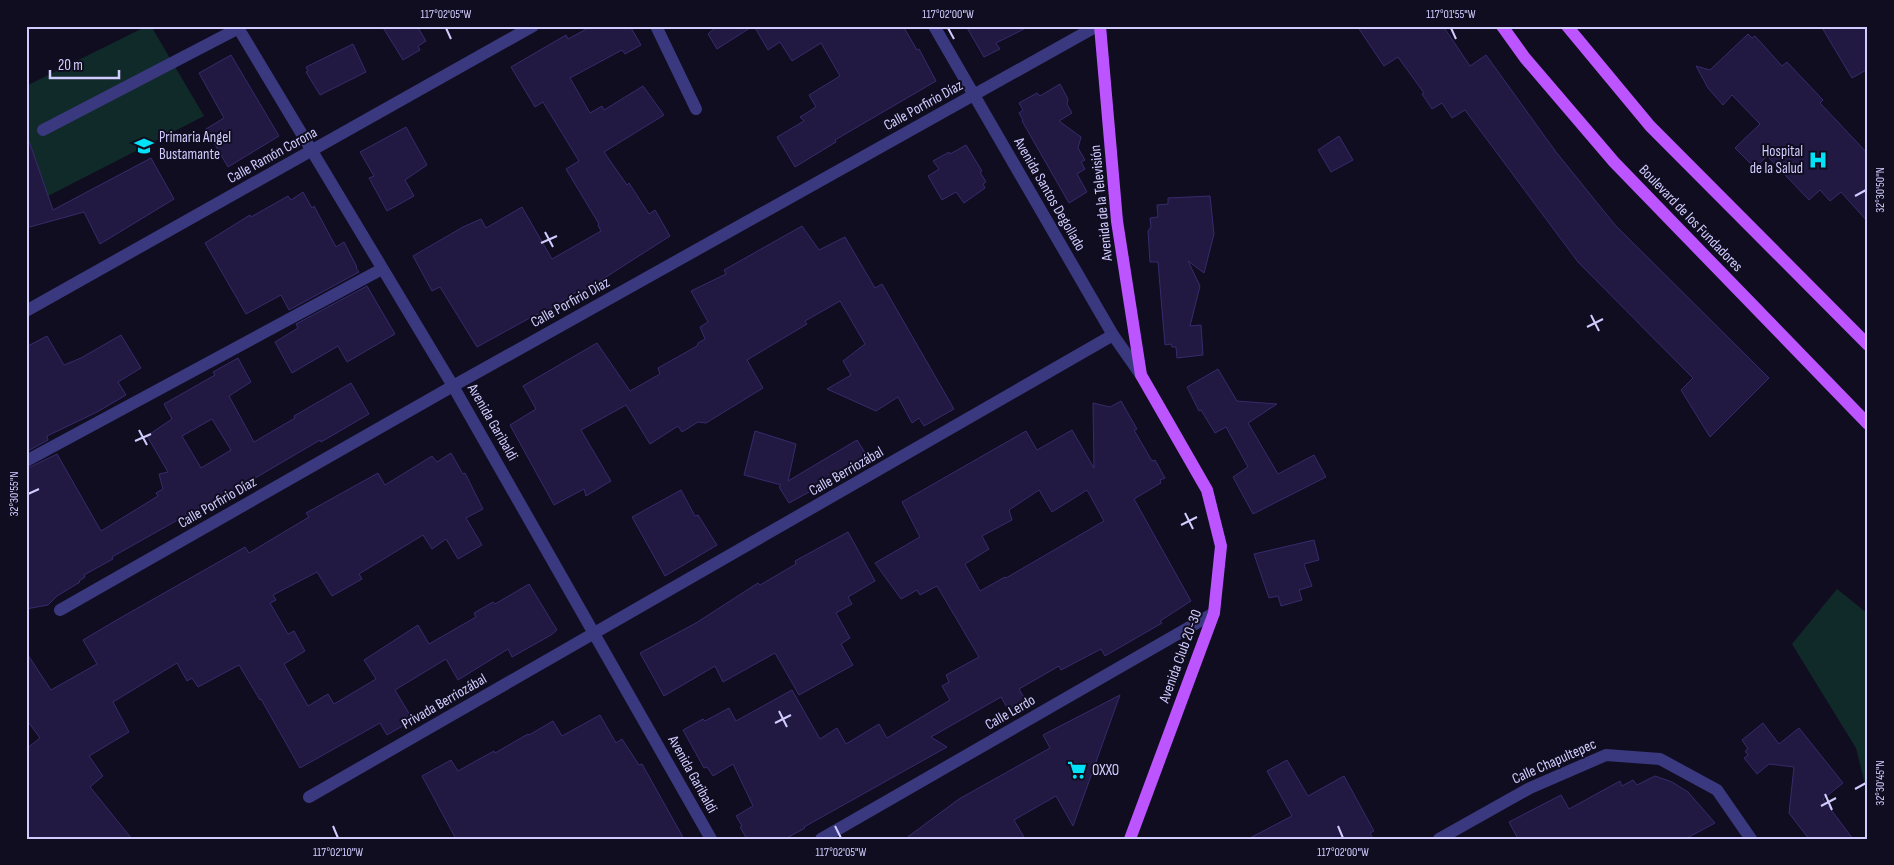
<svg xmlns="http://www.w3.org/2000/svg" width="1894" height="865" font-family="'Sofia Sans Condensed',sans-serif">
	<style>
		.green { fill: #102a29 }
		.building { fill: #211941; stroke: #372b6d; fill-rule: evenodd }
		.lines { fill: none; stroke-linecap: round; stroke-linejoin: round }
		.minor { stroke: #3a387f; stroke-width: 12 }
		.major { stroke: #bc54ff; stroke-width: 12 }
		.ticks { fill: none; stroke: #d1ccff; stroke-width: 2 }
		.labels { text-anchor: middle; stroke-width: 4; stroke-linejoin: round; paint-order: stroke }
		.street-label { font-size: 15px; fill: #d1ccff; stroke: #100d20 }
		.poi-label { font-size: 15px; fill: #d1ccff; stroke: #100d20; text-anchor: start }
		.neatline { fill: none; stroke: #d1ccff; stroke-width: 2 }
		.ticks-label { font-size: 12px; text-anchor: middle; fill: #d1ccff }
	</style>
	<rect width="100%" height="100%" fill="#100d20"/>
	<g class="green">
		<path d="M147 26H151L204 116 48 196 26 132V86Z"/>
		<path d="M1837 589 1868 614V796L1856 748 1792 644Z"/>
	</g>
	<g class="building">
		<path d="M382 26H417L426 41 418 46 420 50 403 60Z"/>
		<path d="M592 26H630L641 45 625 54 622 50 570 78 590 113 602 106 604 110 643 86 664 115 604 152 627 185 629 183 649 214 655 210 670 236 606 277 579 293 578 291 539 316 537 314 477 347 440 287 432 291 413 256 463 227 481 219 486 228 522 207 552 259 601 231 598 225 599 224 566 169 579 161 543 102 535 107 511 67 566 35 568 39Z"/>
		<path d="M717 26H753L717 49 708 34Z"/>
		<path d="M754 26H903L917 50 919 49 936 81 835 140 836 142 795 167 777 137 804 121 800 117 816 107 809 95 840 76 821 43 792 61 780 42 768 50Z"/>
		<path d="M966 26H1030L996 43 1000 49 984 57Z"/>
		<path d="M1357 26H1443L1470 66 1486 55 1556 152 1615 225 1769 378 1710 437 1681 390 1693 378 1578 262 1465 110 1452 118 1442 103 1432 109 1422 94 1424 93 1398 57 1384 66Z"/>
		<path d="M1821 26H1868V69L1852 78Z"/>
		<path d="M1748 34 1752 38 1755 36 1782 66 1787 62 1823 100 1820 103 1868 154V222L1841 192 1830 201 1820 190 1809 200 1767 156 1755 168 1735 148 1760 124 1732 95 1723 105 1708 88 1696 66 1710 70Z"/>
		<path d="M353 44 366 72 320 95 306 72 308 71 306 67Z"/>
		<path d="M231 55 279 136 228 167 206 129 224 118 199 73Z"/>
		<path d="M1060 84 1068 99 1067 104 1072 113 1059 121 1081 137 1078 148 1085 160 1081 162 1085 169 1077 174 1087 192 1069 203 1022 121 1023 120 1019 113 1023 110 1019 103 1037 93 1040 96Z"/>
		<path d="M406 127 427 165 405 180 414 196 387 211 369 178 374 176 360 152Z"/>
		<path d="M1339 136 1353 160 1331 172 1318 150Z"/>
		<path d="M26 141H29L53 210 151 158 174 199 100 244 84 212 26 228Z"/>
		<path d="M966 145 982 171 980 172 986 182 983 184 985 188 964 203 956 192 942 200 928 176 939 169 933 161 949 152 950 154Z"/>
		<path d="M303 192 312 208 314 206 336 247 344 242 357 267 356 268 359 272 289 310 281 295 246 314 205 243 250 215 251 217 288 196 291 200Z"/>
		<path d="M1210 196 1214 234 1204 273 1188 261 1200 286 1190 326 1201 325 1203 355 1177 358 1176 347H1172L1171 344 1165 345 1158 262H1150L1148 231 1151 227 1150 218 1158 217 1157 205 1168 204V198Z"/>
		<path d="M802 226 819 250 845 237 875 288 882 284 954 409 924 426 919 418 912 423 898 397 876 411 827 389 851 375 843 361 865 344 840 301 805 321 807 324 747 360 763 388 706 423 698 422 682 432 678 426 650 444 626 405 581 430 611 481 586 496 584 489 554 505 510 425 536 409 523 386 597 343 630 391 660 374 658 368 697 346 698 343 705 339 700 327 708 322 691 291 726 274 724 270Z"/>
		<path d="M367 286 395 334 347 362 338 346 292 373 275 342 298 328 296 324Z"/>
		<path d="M121 335 141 368 118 382 126 395 97 412 47 436 48 440 26 452V347L47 336 64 365 81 358Z"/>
		<path d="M238 358 251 382 229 396 254 442 295 418 294 416 351 383 369 414 321 442 320 440 223 497 222 495 112 557 113 559 84 575 85 577 79 581 80 582 57 596 48 605 26 609V469L57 454 101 531 158 496 156 493 163 489 159 474 168 472 147 436 172 419 164 404 215 375 213 372ZM212 419 231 450 201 468 182 436Z"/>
		<path d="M1218 369 1237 401 1277 404 1248 423 1278 474 1314 455 1326 477 1253 514 1233 477 1248 467 1226 427 1215 433 1201 410 1199 411 1187 387Z"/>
		<path d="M1121 401 1137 429 1134 430 1152 461 1155 460 1165 478 1160 480 1161 483 1134 499 1191 601 1160 621 1162 623 1105 656 1101 649 1061 670 1059 666 1019 689 1026 701 1009 711 1001 697 931 737 947 747 804 827 805 828 785 839H747L740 827 742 826 736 816 753 806 733 764 713 776 707 767 704 768 683 730 703 719 705 721 729 708 736 721 792 690 820 739 837 728 846 744 879 724 887 738 950 700 942 686 949 682 946 675 979 657 937 586 920 595 917 590 901 599 875 563 920 537 902 502 1026 431 1037 450 1072 430 1094 468 1093 403 1110 407ZM1039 490 1052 512 1087 490 1104 521 1006 578 1005 577 980 591 965 564 989 549 982 536 1012 520 1009 510Z"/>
		<path d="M755 431 796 444 788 481 857 440 869 459 789 503 779 487 781 485 744 475Z"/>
		<path d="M451 453 463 474 465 473 483 509 466 518 482 545 458 559 446 539 432 549 423 535 359 574 362 579 332 596 317 572 273 595 276 600 270 603 288 634 294 631 305 651 284 664 308 706 328 694 334 704 376 679 364 660 418 625 429 644 476 617 474 613 493 602 495 604 529 584 557 630 551 635 512 657 508 649 458 680 446 659 395 690 413 720 387 735 380 723 300 768 261 699 260 700 239 665 198 687 192 678 187 681 177 663 113 702 129 732 89 756 103 776 90 787 132 839H26V749L40 738 26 719V652L51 690 97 664 83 640 115 621 245 547 249 553 309 517 306 513 378 473 385 485 432 456 437 462Z"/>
		<path d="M681 490 695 516 698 515 717 545 665 576 632 517Z"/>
		<path d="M848 532 875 581 848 597 852 604 836 613 850 638 841 644 853 665 799 695 775 653 723 682 715 666 664 696 640 653 696 623 758 583 760 585 796 564 795 561Z"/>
		<path d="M1314 540 1319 560 1304 564 1312 586 1299 590 1302 600 1281 606 1278 596 1269 598 1254 554Z"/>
		<path d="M1120 695 1073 826 1056 796 1014 820 1025 839H905L959 799 1050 748 1043 735Z"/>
		<path d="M600 715 616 743 622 739 639 765 642 764 684 839H456L422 776 451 760 458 771 474 762 494 751 495 753 528 734 529 735 553 721 562 736Z"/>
		<path d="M1763 723 1779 744 1799 728 1843 783 1823 799 1853 839H1809L1789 813 1794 767 1769 764 1757 774 1744 758 1748 755 1745 751 1748 749 1742 740Z"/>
		<path d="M1287 760 1308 796 1344 776 1374 831 1370 833 1373 839H1248L1292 816 1267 771Z"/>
		<path d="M1655 776 1672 782 1688 792 1715 823 1685 839H1518L1509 822 1561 795 1569 809 1620 781 1622 786 1633 780 1637 785Z"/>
	</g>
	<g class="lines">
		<g class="minor">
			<path d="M237 26 453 386 711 839"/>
			<path d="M656 26 696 109"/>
			<path d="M934 26 1113 335 1141 375"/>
			<path d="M43 130 239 28"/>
			<path d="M26 311 533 26"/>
			<path d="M26 461 382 269"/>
			<path d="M60 610 453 386 1097 26"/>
			<path d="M309 797 1113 335"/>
			<path d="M821 839 1214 613"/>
			<path d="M1439 839 1530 788 1606 755 1660 759 1717 790 1751 839"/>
		</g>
		<g class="major">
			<path d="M1100 26 1117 221 1141 375 1207 490 1221 546 1214 613 1130 839"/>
			<path d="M1502 26 1525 58 1614 162 1868 424"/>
			<path d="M1567 26 1650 126 1868 345"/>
		</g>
	</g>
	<path class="ticks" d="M446 28 451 39M948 28 954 39M1451 28 1456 39M1855 196 1866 190M545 232 553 247M541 243 557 236M1591 315 1599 331M1587 327 1603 319M139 430 147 445M135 441 151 434M28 494 39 489M1185 513 1193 529M1181 525 1197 517M779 711 787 727M775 723 791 715M1855 789 1866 783M1825 794 1832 810M1821 806 1836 798M333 826 338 838M835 826 841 838M1338 826 1343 838"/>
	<defs>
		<g id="school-bare" transform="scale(1.5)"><path d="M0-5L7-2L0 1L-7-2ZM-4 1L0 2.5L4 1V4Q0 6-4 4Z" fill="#01e2f7" stroke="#100d20" stroke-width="2.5" paint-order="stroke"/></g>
		<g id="hospital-bare" transform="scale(1.5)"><path d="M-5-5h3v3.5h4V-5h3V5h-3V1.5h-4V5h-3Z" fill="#01e2f7" stroke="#100d20" stroke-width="2.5" paint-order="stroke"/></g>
		<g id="supermarket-bare" transform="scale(1.5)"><path d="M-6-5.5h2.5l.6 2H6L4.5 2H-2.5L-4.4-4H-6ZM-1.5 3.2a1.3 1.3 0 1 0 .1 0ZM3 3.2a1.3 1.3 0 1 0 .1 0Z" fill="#01e2f7" stroke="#100d20" stroke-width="2.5" paint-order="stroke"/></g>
	</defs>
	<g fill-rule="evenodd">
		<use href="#school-bare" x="144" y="146"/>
		<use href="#hospital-bare" x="1818" y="160"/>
		<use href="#supermarket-bare" x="1077" y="770"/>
	</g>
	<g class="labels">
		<g class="street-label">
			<text transform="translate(923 105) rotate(-29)" y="5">Calle Porfirio Díaz</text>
			<text transform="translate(272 155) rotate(-29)" y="5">Calle Ramón Corona</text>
			<text transform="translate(1050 194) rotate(60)" y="5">Avenida Santos Degollado</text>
			<text transform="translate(1101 203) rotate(-96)" y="5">Avenida de la Televisión</text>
			<text transform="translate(1691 218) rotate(46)" y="5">Boulevard de los Fundadores</text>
			<text transform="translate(570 302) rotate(-29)" y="5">Calle Porfirio Díaz</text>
			<text transform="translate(493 422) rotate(60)" y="5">Avenida Garibaldi</text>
			<text transform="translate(846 471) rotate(-30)" y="5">Calle Berriozábal</text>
			<text transform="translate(217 502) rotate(-30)" y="5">Calle Porfirio Díaz</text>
			<text transform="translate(1180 656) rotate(-70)" y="5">Avenida Club 20-30</text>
			<text transform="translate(444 701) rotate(-30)" y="5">Privada Berriozábal</text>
			<text transform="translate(1010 712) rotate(-30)" y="5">Calle Lerdo</text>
			<text transform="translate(1554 761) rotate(-24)" y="5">Calle Chapultepec</text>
			<text transform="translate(693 774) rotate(61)" y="5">Avenida Garibaldi</text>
		</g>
		<g class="poi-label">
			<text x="159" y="142">Primaria Angel<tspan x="159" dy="17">Bustamante</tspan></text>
			<text x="1803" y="156" text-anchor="end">Hospital<tspan x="1803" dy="17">de la Salud</tspan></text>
			<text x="1092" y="775">OXXO</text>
		</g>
	</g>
	<rect width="1894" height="865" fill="none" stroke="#100d20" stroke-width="55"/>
	<path d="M50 70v8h69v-8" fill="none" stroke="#d1ccff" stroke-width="2.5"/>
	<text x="58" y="70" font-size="15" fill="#d1ccff" stroke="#100d20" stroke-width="4" paint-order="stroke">20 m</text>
	<rect x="28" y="28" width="1838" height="810" class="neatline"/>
	<g class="ticks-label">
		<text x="446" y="18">117°02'05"W</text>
		<text x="948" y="18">117°02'00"W</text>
		<text x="1451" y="18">117°01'55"W</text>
		<text transform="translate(1880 190) rotate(-90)" y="4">32°30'50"N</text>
		<text transform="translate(14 494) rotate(-90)" y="4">32°30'55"N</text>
		<text transform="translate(1880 783) rotate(-90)" y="4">32°30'45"N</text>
		<text x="338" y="856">117°02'10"W</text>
		<text x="841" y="856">117°02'05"W</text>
		<text x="1343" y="856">117°02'00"W</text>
	</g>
</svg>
